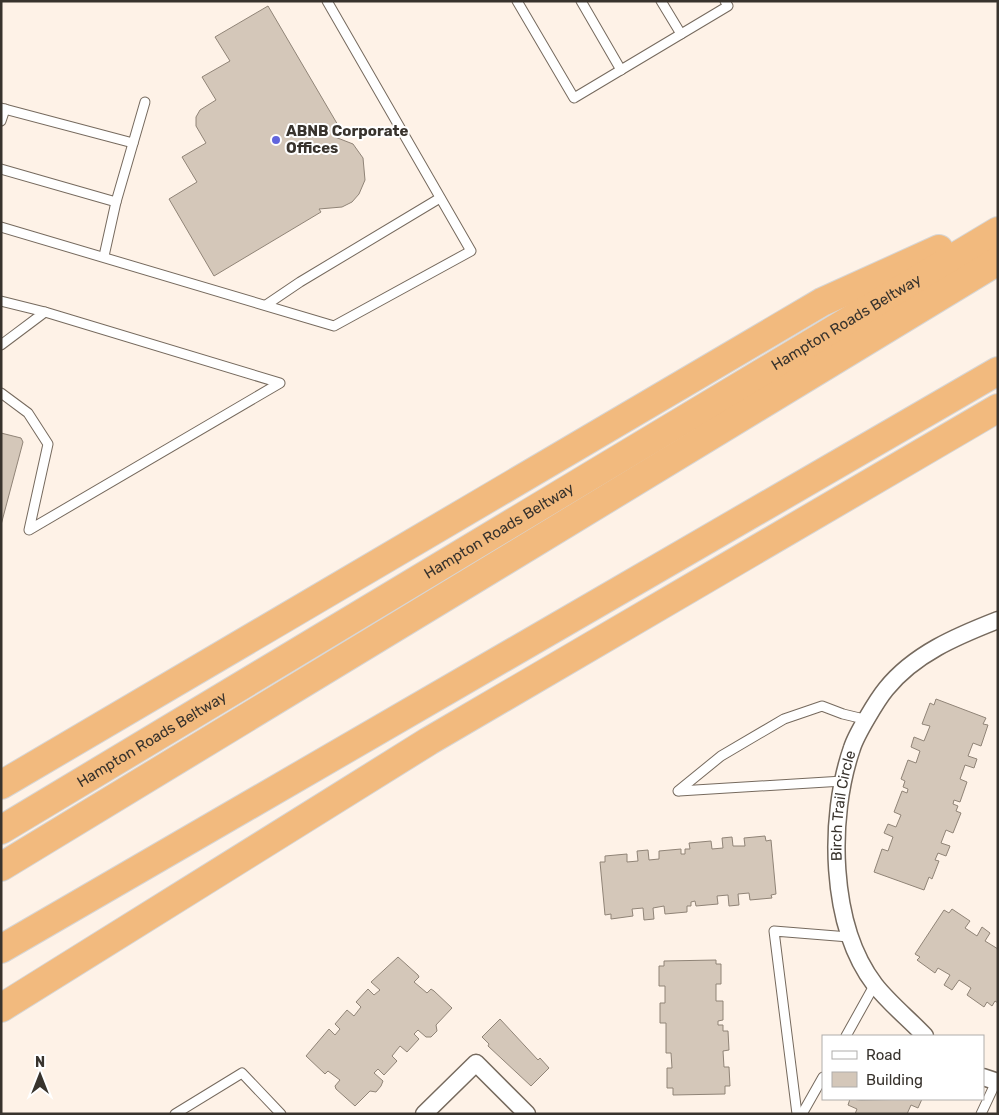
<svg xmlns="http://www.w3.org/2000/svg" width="999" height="1115" font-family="Rubik,sans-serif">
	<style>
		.building { fill: #d4c7b9; stroke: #908477 }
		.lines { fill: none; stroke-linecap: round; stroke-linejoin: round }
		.service-casing { stroke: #766a5e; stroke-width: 11 }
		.minor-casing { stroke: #766a5e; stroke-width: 19 }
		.motorway-casing { stroke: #d7d6d5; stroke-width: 30 }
		.service { stroke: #fff; stroke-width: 9 }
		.minor { stroke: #fff; stroke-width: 16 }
		.motorway { stroke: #f2ba7e; stroke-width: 28 }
		.poi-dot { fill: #6165dd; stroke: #fff; stroke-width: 2 }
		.labels { text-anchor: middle; stroke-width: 4; stroke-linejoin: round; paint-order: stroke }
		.poi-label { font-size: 15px; font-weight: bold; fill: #38332d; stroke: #fff; text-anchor: start }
		.street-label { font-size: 15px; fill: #38332d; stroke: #fff }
	</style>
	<rect width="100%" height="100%" fill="#fef2e7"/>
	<g class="building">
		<path d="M268 6 342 132 335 137 353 144 363 158 365 180 359 194 352 202 342 207 319 209 321 212 214 276 169 199 197 182 182 157 206 143 196 126V117L200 110 216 100 202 77 230 61 215 37Z"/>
		<path d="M1 433 21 438 23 442 1 525Z"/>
		<path d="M936 699 986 718 983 724 988 725 981 746 973 743 968 756 977 759 974 768 965 765 960 779 967 782 960 802 954 800 953 804 958 806 956 811 961 813 953 833 946 830 941 843 950 846 946 856 938 853 935 860 939 861 932 879 929 877 924 890 874 872 882 849 888 851 893 837 884 833 888 824 896 827 901 815 894 812 902 791 907 793 908 789 903 787 905 781 901 779 908 760 916 763 920 751 911 747 914 737 924 741 930 726 922 724 930 703 934 705Z"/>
		<path d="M765 836 766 841 771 840 776 894 771 895 772 898 750 900 749 893 738 894 739 905 729 906 728 895 717 896 718 904 696 906 695 901 691 902V906H687V912L665 914 664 906 653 908 654 919 644 920 643 908 632 909 633 916 611 919V914L605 915 600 862H605V856L627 854V862L638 861 637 851 648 850 649 860 659 859V851L681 849V854H685V849H690L689 843 711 841 712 849 723 848 722 838 732 837 733 846H745L744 838Z"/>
		<path d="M952 909 970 921 965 928 977 936 982 927 990 933 985 941 998 949V1003L995 1001 992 1006 987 1002 984 1007 967 995 971 988 959 980 952 990 944 985 950 975 938 968 935 973 917 960 920 957 915 954 944 910 949 913Z"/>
		<path d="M398 957 418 975 419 977 414 982 427 993 431 989 434 991 452 1008 436 1025 437 1031 431 1037H426L418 1030 414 1034 419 1039 407 1052 400 1046 392 1056 397 1061 384 1075 378 1069 374 1073 383 1081 381 1086 376 1092 370 1091 355 1106 336 1089 335 1086 340 1080 328 1071 325 1074 306 1056 329 1029 335 1035 340 1029 335 1024 347 1010 354 1016 361 1007 356 1002 368 989 374 995 380 990 371 982Z"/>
		<path d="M716 960V964H721V984H716V1001H723V1020L718 1021V1025H723V1031H728L729 1050 723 1051 724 1067H729L730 1086H725V1094L673 1095V1088H667V1068H672L671 1053H666V1023H660V1003H665V986H659V966H664V961Z"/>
		<path d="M500 1019 538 1060 540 1058 549 1068 531 1086 488 1046 489 1044 482 1037Z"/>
		<path d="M850 1099 861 1100 922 1099 918 1108 911 1105 907 1114H855L857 1109 848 1105Z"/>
	</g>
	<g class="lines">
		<g class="service-casing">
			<g id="service">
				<path d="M517 1 574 98 728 6 725 1"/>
				<path d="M581 1 621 70"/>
				<path d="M661 1 681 34"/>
				<path d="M1 108 133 143"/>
				<path d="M1 121 5 109"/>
				<path d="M1 169 116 202 104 256"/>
				<path d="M116 202 145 102"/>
				<path d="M1 227 334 326 471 251 327 1"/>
				<path d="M1 301 45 312 1 345"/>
				<path d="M266 305 300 282 440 198"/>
				<path d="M1 393 28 413 48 444 29 530 280 383 45 312"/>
				<path d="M678 791 721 756 784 719 822 706 843 714 868 720"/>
				<path d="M679 791 843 781"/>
				<path d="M846 1036 875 984"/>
				<path d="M175 1114 242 1073 281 1114"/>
				<path d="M797 1114 774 931 849 937"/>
				<path d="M802 1114 823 1077"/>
				<path d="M981 1114 996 1082"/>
			</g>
		</g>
		<g class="minor-casing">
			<g id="minor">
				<path id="s1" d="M925 1036C909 1019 889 1003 875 985 829 925 828 817 852 748 856 735 877 700 886 689 914 654 957 636 998 620"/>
				<path d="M983 1077 998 1082"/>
				<path d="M424 1114 476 1063 527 1114"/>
			</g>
		</g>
		<g class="motorway-casing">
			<g id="motorway">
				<path d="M1 785 822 302 939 249"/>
				<path id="s2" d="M1 830 998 231"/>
				<path d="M1 867 998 261"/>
				<path d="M1 949 998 371"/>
				<path d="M1 1008 429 741 998 408"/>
			</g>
		</g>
		<use href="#service" class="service"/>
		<use href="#minor" class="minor"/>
		<use href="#motorway" class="motorway"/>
	</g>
	<circle class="poi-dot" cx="276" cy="140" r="5"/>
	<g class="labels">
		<g class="poi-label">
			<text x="286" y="136">ABNB Corporate<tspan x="286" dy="17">Offices</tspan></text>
		</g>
		<g class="street-label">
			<text dy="5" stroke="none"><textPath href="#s2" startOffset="986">Hampton Roads Beltway</textPath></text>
			<text dy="5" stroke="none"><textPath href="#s2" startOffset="581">Hampton Roads Beltway</textPath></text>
			<text dy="5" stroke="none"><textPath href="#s2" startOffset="176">Hampton Roads Beltway</textPath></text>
			<text dy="5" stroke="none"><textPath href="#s1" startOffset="259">Birch Trail Circle</textPath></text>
		</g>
	</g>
	<rect width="999" height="1115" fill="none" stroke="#38332d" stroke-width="5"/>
	<rect x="822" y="1035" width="162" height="65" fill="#ffffff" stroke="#afadab"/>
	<rect x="832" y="1051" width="25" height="8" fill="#ffffff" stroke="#afadab"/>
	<text x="866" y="1060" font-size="15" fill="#38332d">Road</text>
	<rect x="832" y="1072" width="25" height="15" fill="#d4c7b9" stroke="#afadab"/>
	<text x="866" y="1085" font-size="15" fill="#38332d">Building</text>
	<g transform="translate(40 1075)" stroke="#ffffff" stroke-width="4" paint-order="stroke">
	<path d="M0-4L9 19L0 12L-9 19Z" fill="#38332d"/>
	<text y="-8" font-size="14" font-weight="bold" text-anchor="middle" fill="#38332d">N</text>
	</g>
</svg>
